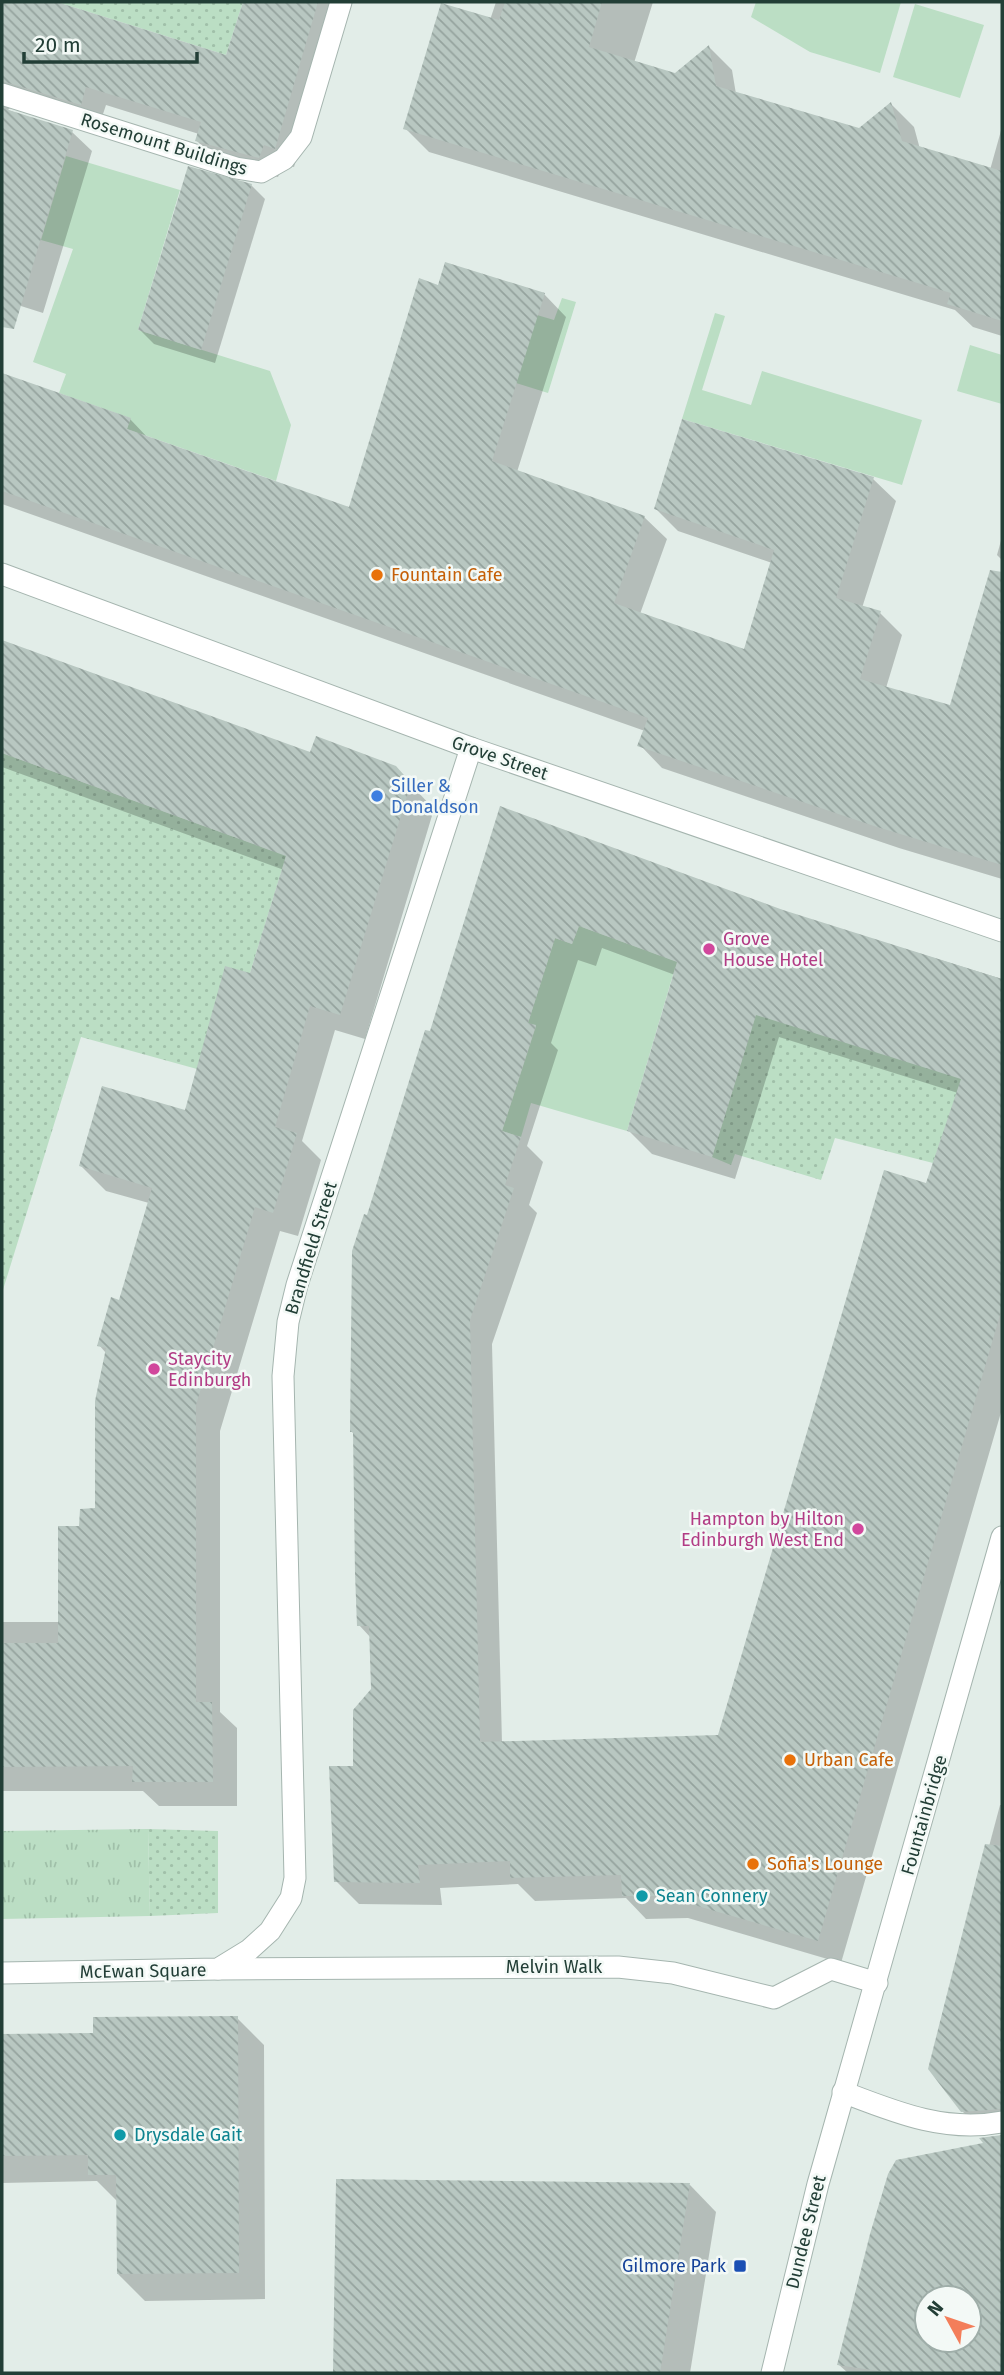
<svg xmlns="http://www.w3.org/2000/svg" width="1004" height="2375" font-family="'Fira Sans',sans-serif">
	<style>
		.grass { fill: #bbdec4 }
		.park { fill: url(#park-tufts) }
		.garden { fill: url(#garden-dots) }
		.shadow { fill: #0003; fill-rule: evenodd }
		.building { fill: url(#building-back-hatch); fill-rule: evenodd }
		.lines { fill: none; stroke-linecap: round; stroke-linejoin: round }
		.pedestrian-casing { stroke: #a5b5af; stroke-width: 23 }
		.minor-casing { stroke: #a5b5af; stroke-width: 23 }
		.tertiary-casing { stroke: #a5b5af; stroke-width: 23 }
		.pedestrian { stroke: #fff; stroke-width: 21 }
		.minor { stroke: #fff; stroke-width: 21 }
		.tertiary { stroke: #fff; stroke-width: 21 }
		.food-dot { fill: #e8710a; stroke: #f3f9f6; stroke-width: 2.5 }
		.shop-dot { fill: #3f7fe0; stroke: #f3f9f6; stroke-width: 2.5 }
		.hotel-dot { fill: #d1479c; stroke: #f3f9f6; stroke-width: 2.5 }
		.culture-dot { fill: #0f9aa8; stroke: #f3f9f6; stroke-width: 2.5 }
		.transit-dot { fill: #1a4fb4; stroke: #f3f9f6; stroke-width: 2.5 }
		.labels { text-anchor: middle; stroke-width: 5; stroke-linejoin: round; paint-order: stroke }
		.street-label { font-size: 18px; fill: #223e36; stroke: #f3f9f6 }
		.food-label { font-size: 18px; fill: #c56008; stroke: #f3f9f6; text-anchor: start }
		.shop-label { font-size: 18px; fill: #366cbe; stroke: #f3f9f6; text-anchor: start }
		.hotel-label { font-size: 18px; fill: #b23c85; stroke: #f3f9f6; text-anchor: start }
		.culture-label { font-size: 18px; fill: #0d838f; stroke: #f3f9f6; text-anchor: start }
		.transit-label { font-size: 18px; fill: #164399; stroke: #f3f9f6; text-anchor: end }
	</style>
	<defs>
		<pattern id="park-tufts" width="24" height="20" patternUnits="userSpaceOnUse" patternTransform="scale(1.75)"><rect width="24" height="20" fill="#bbdec4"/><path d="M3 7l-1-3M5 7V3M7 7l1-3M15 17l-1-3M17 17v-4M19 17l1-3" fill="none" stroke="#a0c0a9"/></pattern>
		<pattern id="garden-dots" width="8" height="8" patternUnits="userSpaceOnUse" patternTransform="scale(1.75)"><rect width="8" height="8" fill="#bbdec4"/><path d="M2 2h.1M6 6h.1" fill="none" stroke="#a0c0a9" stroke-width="1.8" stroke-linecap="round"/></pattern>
		<pattern id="building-back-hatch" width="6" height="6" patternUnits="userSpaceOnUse" patternTransform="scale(1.75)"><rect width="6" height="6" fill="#b8c7c1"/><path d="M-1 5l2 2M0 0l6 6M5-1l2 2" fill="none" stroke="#95a39e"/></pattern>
	</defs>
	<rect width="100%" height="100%" fill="#e2ede8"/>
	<g class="grass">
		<path d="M756 2H901L880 73 810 52 751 17Z"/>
		<path d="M915 4 984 25 960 98 893 77Z"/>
		<path d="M66 156 180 190 138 330 270 371 291 425 276 481 127 429 130 418 59 393 66 374 33 362 73 249 41 240Z"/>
		<path d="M562 298 576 302 548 393 516 383 537 315 554 320Z"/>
		<path d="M715 313 725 316 702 390 751 405 762 371 922 420 902 485 682 419Z"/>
		<path d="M970 345 1002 355V404L957 391Z"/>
		<path d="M579 926 681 963 675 968 627 1131 531 1103 521 1137 502 1131 536 1026 528 1023 555 938 572 944Z"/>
	</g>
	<path class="park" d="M148 1829 150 1916 2 1919V1831Z"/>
	<g class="garden">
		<path d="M57 2H243L226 55Z"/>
		<path d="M2 753 273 851 288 850 250 973 197 1069 81 1037 2 1293Z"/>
		<path d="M766 964 962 1079 933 1163 835 1138 821 1180 735 1154 731 1165 712 1157 754 1021Z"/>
		<path d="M148 1829 218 1831V1913L150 1916Z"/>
	</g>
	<g class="shadow">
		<path d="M2 2H50L227 57 244 2H343L294 167 283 164 278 177 216 160 197 141 199 134 106 105 100 123 18 100 8 110 72 132 92 151 43 313 2 300Z"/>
		<path d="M496 2H653L634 63 675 75 709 47 732 70 736 94 860 130 891 104 914 127 920 149 990 170 1002 127V336L973 327 955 310 429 152 405 128 490 20Z"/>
		<path d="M251 185 265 199 215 363 154 344 140 330Z"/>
		<path d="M439 287 544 294 566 317 517 472 644 517 667 539 640 614 746 651 772 563 678 531 656 509 873 479 896 501 862 608 880 613 902 635 886 688 951 707 972 639 1002 647V879L899 848 662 768 640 745 645 731 2 504V375L130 419 148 438 350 509Z"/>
		<path d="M1002 537V560L997 555Z"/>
		<path d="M2 642 312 754 395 768 434 809 365 1039 335 1030 302 1141 321 1160 298 1236 280 1231 220 1431V1712L237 1728V1806H159L143 1791H2V1622H60L81 1528 97 1510 106 1353 99 1345 120 1302 149 1203 106 1191 81 1166 186 1112 251 976 284 870 2 767Z"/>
		<path d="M501 809 782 911 1002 979V1409L841 1963 688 1918 646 1919 626 1898 535 1901 518 1884 440 1888 442 1905 359 1904 336 1881 373 1690 371 1638 359 1625 354 1434 351 1431 368 1217 432 1033ZM602 948 675 975 629 1131 652 1154 735 1179 779 1037 958 1093 927 1185 719 1736 502 1743 492 1344 537 1213 529 1205 543 1162 527 1146 558 1050 551 1043 578 960 596 966Z"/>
		<path d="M1000 1805H1002V2132L984 2133 961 2110 930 2069Z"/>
		<path d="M237 2018 264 2045 265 2299 145 2301 118 2274 117 2201 97 2181 2 2183V2036L95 2035Z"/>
		<path d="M1002 2137V2373H848L838 2364 986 2144 982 2139ZM927 2298H969V2340H927Z"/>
		<path d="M337 2181 690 2185 716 2212 690 2373H335Z"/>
	</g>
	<g class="building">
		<path d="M2 2H57L226 55 243 2H318L275 149 264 145 259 158 195 141 201 122 86 87 81 105 2 81Z"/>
		<path d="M505 2H602L589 47 675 73 709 45 716 86 859 128 891 102 902 141 1002 171V321L947 304 951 293 403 129 441 3 499 20Z"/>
		<path d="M2 108 73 130 14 329 2 327Z"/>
		<path d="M188 166 252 184 201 350 138 330Z"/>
		<path d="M445 262 545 293 492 461 645 516 614 603 744 649 774 550 654 509 682 419 874 477 836 598 881 611 860 679 950 705 990 570 1002 572V865L874 826 637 746 648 718 2 491V373L131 418 127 429 349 507 419 278 438 285Z"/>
		<path d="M2 640 310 752 316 736 396 766 411 783 340 1015 310 1006 275 1127 297 1133 273 1213 255 1207 196 1405V1702H212L213 1782H132L133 1766 2 1767V1643H58V1526H79L80 1509 95 1508V1401L106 1348 97 1346 111 1297 119 1300 152 1188 79 1166 102 1086 185 1110 225 966 250 973 286 856 2 753Z"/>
		<path d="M500 806 783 910 1002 979V1308L818 1941 663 1896H622L621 1875 510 1878V1861L418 1865 420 1883 334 1882 329 1766H353V1710L371 1689 369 1626H357L355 1573 353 1432H350L352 1251 364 1214 367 1215 425 1030 430 1031ZM579 926 677 962 627 1131 712 1157 756 1015 961 1079 926 1183 884 1170 718 1735 480 1742 470 1320 514 1188 505 1185 521 1137 502 1131 536 1025 528 1023 555 938 572 944Z"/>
		<path d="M985 1844 1002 1846V2109L961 2112 928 2069Z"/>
		<path d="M238 2016 239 2273 117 2274 116 2175H88V2155L2 2156V2034L93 2033V2017Z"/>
		<path d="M1002 2135V2373H894L837 2365 870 2234 888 2174 896 2160 983 2143 979 2138ZM927 2298H969V2340H927Z"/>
		<path d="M336 2179 690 2183 660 2373H333Z"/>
	</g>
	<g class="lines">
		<g class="pedestrian-casing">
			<path id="pedestrian" d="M218 1969 618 1967 673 1973 774 1998 831 1969 877 1983"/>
		</g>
		<g class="minor-casing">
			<g id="minor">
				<path d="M2 94 236 168 261 172 284 159 301 137 341 2"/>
				<path d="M2 574 471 748 1002 931"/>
				<path d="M2 1973 218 1969 249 1950 270 1931 291 1898 295 1878 283 1376 288 1322 297 1285 471 748"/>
				<path d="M843 2092C895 2112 945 2133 1002 2122"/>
			</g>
		</g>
		<g class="tertiary-casing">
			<path id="tertiary" d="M772 2373 818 2184 1002 1537"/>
		</g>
		<use href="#pedestrian" class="pedestrian"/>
		<use href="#minor" class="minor"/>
		<use href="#tertiary" class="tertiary"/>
	</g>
	<g class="food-dot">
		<circle cx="377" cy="575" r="7"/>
		<circle cx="790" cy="1760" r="7"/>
		<circle cx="753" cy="1864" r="7"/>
	</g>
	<circle class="shop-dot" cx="377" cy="796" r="7"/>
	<g class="hotel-dot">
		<circle cx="709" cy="949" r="7"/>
		<circle cx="154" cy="1369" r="7"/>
		<circle cx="858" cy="1529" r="7"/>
	</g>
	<g class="culture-dot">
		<circle cx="642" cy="1896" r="7"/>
		<circle cx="120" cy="2135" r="7"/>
	</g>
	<rect class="transit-dot" x="733" y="2259" width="14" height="14" rx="3.5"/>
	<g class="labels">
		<g class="street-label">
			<text transform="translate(164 144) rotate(17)" y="6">Rosemount Buildings</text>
			<text transform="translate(500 758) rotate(19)" y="6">Grove Street</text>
			<text transform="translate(311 1248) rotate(-73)" y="6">Brandfield Street</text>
			<text transform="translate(924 1815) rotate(-74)" y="6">Fountainbridge</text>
			<text x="554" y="1973">Melvin Walk</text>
			<text transform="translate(143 1971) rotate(-1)" y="6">McEwan Square</text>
			<text transform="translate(806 2232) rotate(-76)" y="6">Dundee Street</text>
		</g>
		<g class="food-label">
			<text x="391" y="581">Fountain Cafe</text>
			<text x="804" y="1766">Urban Cafe</text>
			<text x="767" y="1870">Sofia's Lounge</text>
		</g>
		<g class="shop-label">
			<text x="391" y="792">Siller &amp;<tspan x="391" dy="21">Donaldson</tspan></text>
		</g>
		<g class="hotel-label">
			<text x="723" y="945">Grove<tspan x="723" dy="21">House Hotel</tspan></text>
			<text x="168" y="1365">Staycity<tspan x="168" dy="21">Edinburgh</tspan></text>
			<text x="844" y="1525" text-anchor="end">Hampton by Hilton<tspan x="844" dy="21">Edinburgh West End</tspan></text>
		</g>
		<g class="culture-label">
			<text x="656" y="1902">Sean Connery</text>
			<text x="134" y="2141">Drysdale Gait</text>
		</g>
		<g class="transit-label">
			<text x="726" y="2272">Gilmore Park</text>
		</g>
	</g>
	<rect width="1004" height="2375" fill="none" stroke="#223e36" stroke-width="7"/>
	<g transform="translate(948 2319) rotate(310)"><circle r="33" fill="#f3f9f6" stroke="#9faea9" stroke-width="2"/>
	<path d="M0-5L12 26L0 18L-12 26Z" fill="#f37e5a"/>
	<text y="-10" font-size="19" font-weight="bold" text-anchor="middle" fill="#223e36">N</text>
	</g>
	<path d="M24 52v10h173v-10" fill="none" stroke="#223e36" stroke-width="3.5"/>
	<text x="35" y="52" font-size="21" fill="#223e36" stroke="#f3f9f6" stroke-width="5" paint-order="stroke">20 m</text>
</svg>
